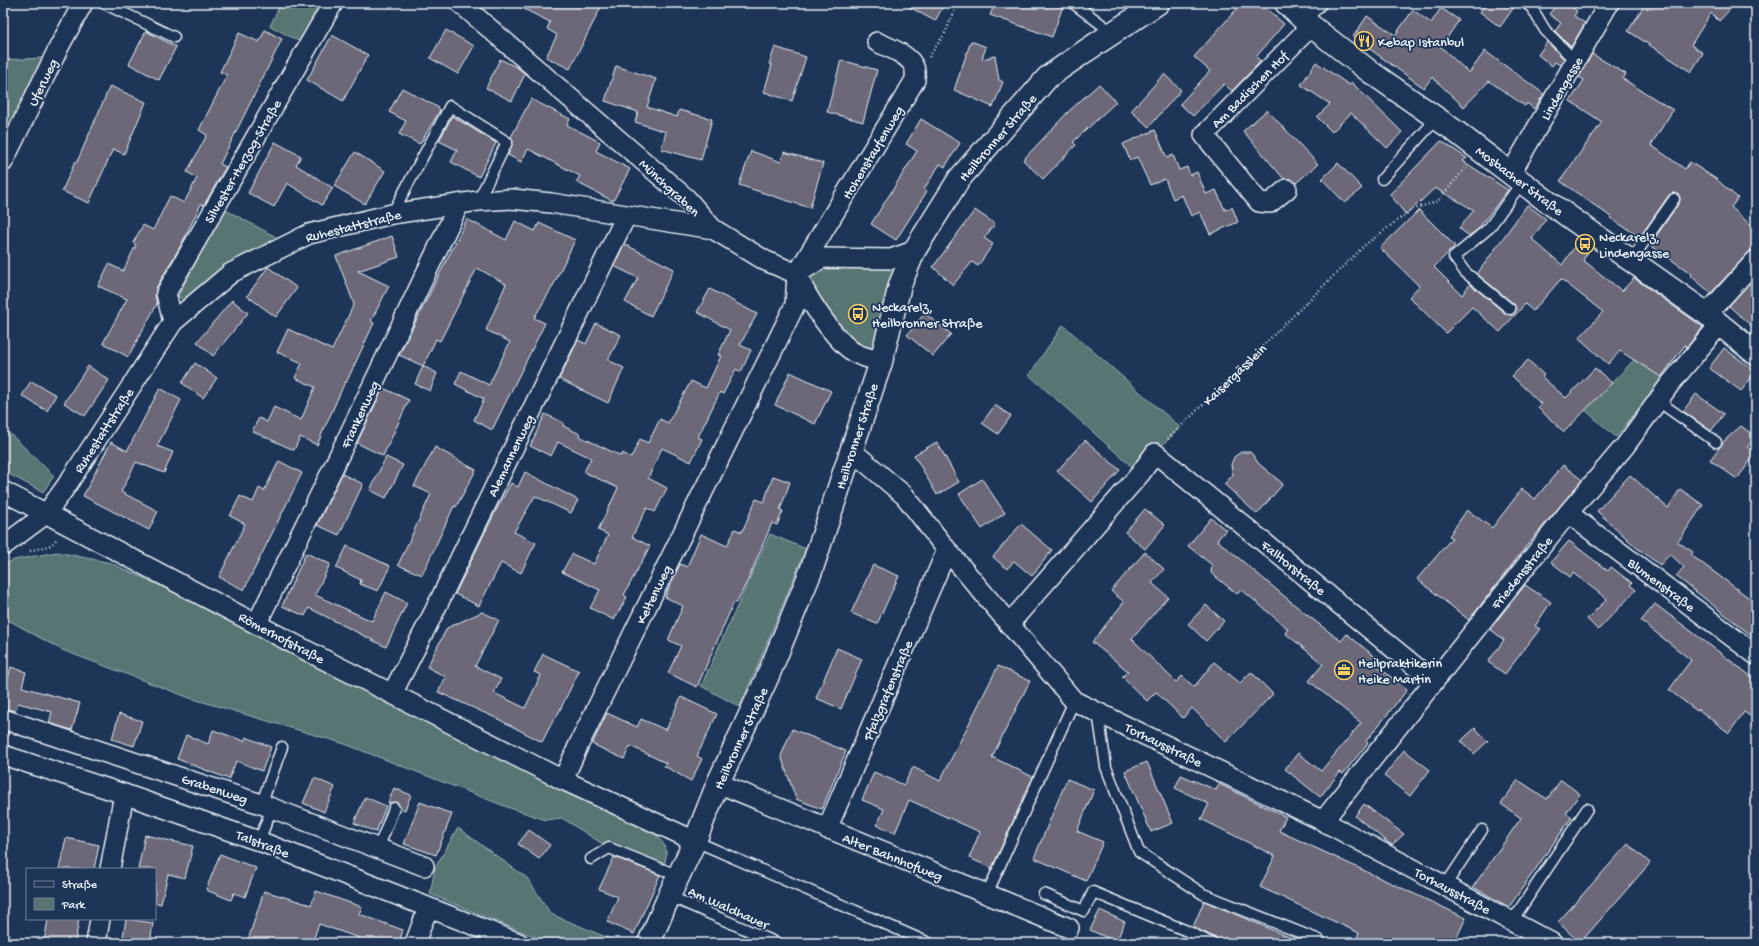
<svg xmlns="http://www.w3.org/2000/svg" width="1759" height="946" font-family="'Gochi Hand',sans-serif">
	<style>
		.green { fill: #577473; stroke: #a0b2b6 }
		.building { fill: #6c6877; stroke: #e8f1f8 }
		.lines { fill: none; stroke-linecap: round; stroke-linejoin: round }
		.lane-casing { stroke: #e8f1f8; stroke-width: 13 }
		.street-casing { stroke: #e8f1f8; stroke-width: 22 }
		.secondary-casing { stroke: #e8f1f8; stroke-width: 25 }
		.path { stroke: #e8f1f8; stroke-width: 2.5; stroke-dasharray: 1 3; stroke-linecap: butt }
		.lane { stroke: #1d3557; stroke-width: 10 }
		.street { stroke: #1d3557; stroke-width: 19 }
		.secondary { stroke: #1d3557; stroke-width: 22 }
		.labels { text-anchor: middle; stroke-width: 3.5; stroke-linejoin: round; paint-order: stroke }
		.poi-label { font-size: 14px; fill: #e8f1f8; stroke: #1d3557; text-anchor: start }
		.street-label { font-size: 14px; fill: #e8f1f8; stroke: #1d3557 }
	</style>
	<rect width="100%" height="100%" fill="#1d3557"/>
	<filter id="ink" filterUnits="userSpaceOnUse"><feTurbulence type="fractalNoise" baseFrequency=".025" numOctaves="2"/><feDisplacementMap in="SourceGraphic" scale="8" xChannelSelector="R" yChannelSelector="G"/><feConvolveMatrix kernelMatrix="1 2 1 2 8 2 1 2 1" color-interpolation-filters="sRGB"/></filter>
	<g filter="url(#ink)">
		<g class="green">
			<path d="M281 3H333L308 46 270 26Z"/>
			<path d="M44 58 3 146V60Z"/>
			<path d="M224 209 276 237C248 261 215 282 183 300L178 296Z"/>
			<path d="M914 251 881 362 855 353 802 288 822 258Z"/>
			<path d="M1063 325 1180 427 1155 453 1140 474 1029 375Z"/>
			<path d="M1634 360 1663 378 1616 437 1585 410Z"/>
			<path d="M3 427 54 476 43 492 3 471Z"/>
			<path d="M770 534 806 549 740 707 701 686Z"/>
			<path d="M57 552 111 563 253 629 650 829C663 842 671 848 663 867L609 848 562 818 546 820 507 807 345 744 190 698 62 650 3 617V565L14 560Z"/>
			<path d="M458 828 527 878 551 914 620 943H550L430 894 435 868Z"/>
		</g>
		<g class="building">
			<path d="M512 3H603L570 69 546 57 557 35 547 29 550 22Z"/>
			<path d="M902 3H945L935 21Z"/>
			<path d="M995 3H1064L1052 37 990 15Z"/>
			<path d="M1242 3H1260L1284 24 1256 57 1261 61 1232 91 1224 84 1193 116 1180 104 1210 71 1194 57Z"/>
			<path d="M1486 3H1517L1500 27 1480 12Z"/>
			<path d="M1558 3H1566L1577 11 1574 16 1585 23 1571 47 1555 31 1561 23 1549 14Z"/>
			<path d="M1646 3H1736L1719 21 1711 13 1691 45 1703 53 1691 72 1628 31Z"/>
			<path d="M1441 8 1459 20 1441 47 1469 73 1485 51 1544 94 1534 109 1527 103 1525 106 1489 81 1464 107 1432 77 1424 88 1353 37 1367 16 1395 35 1413 10 1431 23Z"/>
			<path d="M265 30 282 39 220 164 226 167 204 205 201 204 181 245 156 288 155 296 157 304 128 357 103 343 127 299 98 286 109 264 123 271 136 245 133 243 143 225 153 230 170 196 184 203 197 178 187 172 207 135 199 130 227 75 220 72 239 33 259 42Z"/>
			<path d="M446 30 474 46 458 74 430 58Z"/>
			<path d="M146 31 176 47 159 80 129 64Z"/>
			<path d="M332 35 368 55 343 101 307 80Z"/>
			<path d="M971 41 986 47 982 59 995 56 999 80 1003 82 993 107 954 90Z"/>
			<path d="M1547 42 1564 59 1560 65 1555 62 1552 66 1538 55Z"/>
			<path d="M775 47 806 57 792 101 764 92 772 65 769 64Z"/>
			<path d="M1592 54 1626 74 1623 79 1673 110 1651 145 1685 169 1690 162 1716 179 1738 198 1731 207 1756 230V249L1748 253 1711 293 1691 276 1692 274 1650 245 1679 203 1680 199 1678 194 1674 193 1669 195 1640 237 1610 218 1611 217 1560 181 1602 122 1570 101 1584 80 1579 77Z"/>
			<path d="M500 59 518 68 525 74 512 101 486 88Z"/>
			<path d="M841 60 877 70 863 122 827 112Z"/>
			<path d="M1316 62 1349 85 1352 83 1402 132 1387 148 1351 113 1332 132 1317 117 1330 104 1301 85Z"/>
			<path d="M616 66 656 79 647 107 677 117 679 110 712 119 701 160 661 149 666 132 635 122 638 112 605 101Z"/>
			<path d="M1164 74 1181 90 1149 127 1131 111Z"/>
			<path d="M1099 84 1116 102 1073 142 1076 145 1043 179 1023 160 1068 112Z"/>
			<path d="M110 86 146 102 124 154 113 149 89 203 62 191 75 162H77Z"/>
			<path d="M402 88 439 108V109L440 110 420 144 399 134 406 121 389 112Z"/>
			<path d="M531 99 570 119 567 125 600 142 596 151 630 169 613 201 576 182 580 176 528 149 521 162 508 155 513 142 511 137Z"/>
			<path d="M1267 110 1318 164 1296 183 1290 179H1284L1243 131Z"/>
			<path d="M452 116 496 143 479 177 451 162 457 150 439 141Z"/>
			<path d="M921 119 960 143 945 167 940 164 924 189 927 191 896 240 871 224 917 151 906 144Z"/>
			<path d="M1155 130 1167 158 1173 155 1179 170 1187 167 1190 175 1197 172 1206 194 1216 190 1225 210 1232 207 1238 222 1210 234 1200 212 1191 216 1182 195 1173 199 1165 179 1150 185 1137 157 1130 160 1123 144Z"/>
			<path d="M1441 141 1467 158 1463 161 1508 190 1477 230 1469 236 1459 228 1474 210 1435 188 1406 215 1390 194Z"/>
			<path d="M275 142 301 156 296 165 333 188 322 205 287 183 274 207 248 193Z"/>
			<path d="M751 151 781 162 784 152 823 163 810 208 739 185Z"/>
			<path d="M355 152 385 171 365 204 334 186Z"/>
			<path d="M1338 163 1362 188 1345 203 1322 179Z"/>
			<path d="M1527 205 1546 219 1532 239 1562 265 1580 239 1591 247 1583 260 1622 291 1634 278 1703 327 1687 347 1685 345 1661 377 1620 351 1608 364 1579 338 1603 312 1561 279 1533 311 1525 304 1500 332 1472 307 1446 333 1409 297 1419 286 1380 248 1419 210 1455 246 1434 267 1462 295 1470 284 1506 314 1512 315 1516 310 1514 304 1477 274Z"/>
			<path d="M975 210 995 224 984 238 993 244 978 266 972 262 953 285 933 267Z"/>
			<path d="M467 219 506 240 515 221 535 231 539 223 575 240 553 286 534 318 545 323 492 430 474 420 484 399 455 384 461 371 489 385 510 342 486 330 506 284 477 268 440 341 436 339 423 366 399 355Z"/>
			<path d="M392 236 399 257 358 271 389 286 371 321 374 323 346 383 345 382 317 445 300 437 294 450 252 431 259 418 267 422 274 407 301 420 315 387 295 378 302 363 277 352 288 329 332 350 354 304 336 256Z"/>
			<path d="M624 244 674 269 651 316 625 302 638 278 614 266Z"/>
			<path d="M268 267 297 288 276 317 247 296Z"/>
			<path d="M1756 276V330L1729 306Z"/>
			<path d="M710 289 757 314 740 345 751 350 741 372 736 369 723 394 720 392 698 437 702 439 691 462 662 448 648 478 667 488 655 512 647 508 632 537 650 546 624 595 627 597 614 620 590 608 600 590 562 572 572 554 594 564 608 535 598 530 618 488 584 472 591 458 558 442 551 456 530 446 545 414 564 423 563 426 580 434 579 436 621 456 623 453 631 458 640 439 648 443 660 419 668 423 691 381 706 388 721 356 718 355 730 330 697 312Z"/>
			<path d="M232 300 248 313 213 356 197 342Z"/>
			<path d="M925 313 951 334 933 356 907 335Z"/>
			<path d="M596 323 621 335 608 360 624 368 608 403 559 379 578 340 586 344Z"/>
			<path d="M1724 348 1756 372 1741 391 1709 368Z"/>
			<path d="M1528 360 1544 375 1542 377 1566 398 1595 368 1612 383 1564 432 1538 408 1541 404 1512 376Z"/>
			<path d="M195 363 217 378 203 398 182 383Z"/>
			<path d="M88 366 109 380 85 416 64 403Z"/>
			<path d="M423 366 437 373 430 391 415 384Z"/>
			<path d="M790 372 831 391 815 424 775 405Z"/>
			<path d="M31 381 56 395 47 411 22 396Z"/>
			<path d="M160 388 181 400 157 446 173 452 164 473 136 462 121 492 158 511 149 530 83 496 111 442 127 451Z"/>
			<path d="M383 388 409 400 383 456 357 443Z"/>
			<path d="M1696 394 1724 414 1711 431 1683 411Z"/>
			<path d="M995 405 1011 416 998 434 982 423Z"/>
			<path d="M1741 426 1756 437V439L1747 447 1756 453 1737 479 1710 460 1725 440Z"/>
			<path d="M1085 440 1120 470 1092 502 1057 471Z"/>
			<path d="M937 442 959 482 937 495 914 455Z"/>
			<path d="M435 447 476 470 456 507 454 506 422 575 398 565 431 494 414 486Z"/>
			<path d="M1241 452H1250L1253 455 1258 463 1283 484 1257 514 1224 484 1233 475 1231 465 1234 457Z"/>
			<path d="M386 457 403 465 386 498 370 490Z"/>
			<path d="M279 461 302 473 244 590 219 577 245 524 230 516 240 496 253 502 259 488 264 491Z"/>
			<path d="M1563 465 1582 480 1528 544 1469 620 1417 579 1452 538 1449 536 1467 510 1492 528 1522 489 1535 499Z"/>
			<path d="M525 472 578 500 571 513 535 496 514 532 536 543 531 552 521 573 501 563 479 606 455 594 495 512 511 483 518 487Z"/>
			<path d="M342 474 363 484 339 535 317 525Z"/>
			<path d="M1630 475 1668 508 1680 489 1703 505 1678 542 1693 552 1691 555 1756 603V639L1676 576 1684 567 1670 554 1660 565 1637 548 1597 511Z"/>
			<path d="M773 476 790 482 780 510 783 511 777 525 772 523 748 580 736 603 734 602 697 687 668 673 681 646 668 640 683 606 665 597 680 564 687 567 701 534 727 546 735 529 742 532 756 499 764 502Z"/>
			<path d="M982 479 1005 513 982 529 959 494Z"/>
			<path d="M1145 509 1165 525 1145 549 1125 532Z"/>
			<path d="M1211 518 1226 530 1217 540 1302 611 1341 641 1347 634 1379 660 1375 664 1407 690 1366 741 1368 743 1343 774 1340 772 1320 797 1285 769 1298 753 1321 771 1361 723 1309 681 1323 664 1285 633 1288 629 1241 589 1237 594 1211 573 1212 565 1188 546Z"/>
			<path d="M1021 524 1052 550 1032 576 1014 561 1007 569 993 557Z"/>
			<path d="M1569 541 1608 571 1611 567 1632 583 1630 585 1636 590 1598 630 1587 619 1607 599 1573 573 1570 577 1551 562Z"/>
			<path d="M347 546 390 566 378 591 360 584 361 580 336 568Z"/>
			<path d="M1145 552 1164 569 1152 583 1168 597 1132 639 1176 682 1182 676 1194 687 1214 662 1240 683 1251 672 1273 694 1226 742 1192 708 1183 718 1156 692 1147 701 1122 677 1128 671 1092 642 1124 602 1111 591Z"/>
			<path d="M306 553 330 564 315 595 372 621 386 592 407 603 386 647 309 608 305 616 282 606Z"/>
			<path d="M873 565 899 576 877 624 851 613Z"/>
			<path d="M1525 585 1551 602 1535 626 1540 629 1505 674 1488 662 1504 640 1490 629Z"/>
			<path d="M1655 604 1756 680V720L1744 712 1729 733 1698 709 1697 711 1669 690 1691 660 1641 621Z"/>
			<path d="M1206 605 1224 621 1206 641 1188 624Z"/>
			<path d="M482 612 499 620 475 666 501 679 494 693 525 708 541 675 534 672 543 654 579 671 556 718 555 717 542 742 498 719 438 692 446 677 427 667 447 628Z"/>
			<path d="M837 648 862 659 841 709 816 698Z"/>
			<path d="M998 666 1030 681 992 757 1033 777 992 868 969 858 980 832 909 800 895 833 877 825 884 809 862 800 874 772 904 785 913 767 940 781Z"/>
			<path d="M11 667 26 672 22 687 80 703 72 730 49 723 52 712 18 703 15 711 3 708V681L7 682Z"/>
			<path d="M681 697 717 714 697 756 702 759 691 781 664 766 666 763 630 746 624 759 592 744 607 713 637 727 641 719 666 730Z"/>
			<path d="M119 714 142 721 134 746 112 739Z"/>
			<path d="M1475 728 1488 741 1474 754 1461 741Z"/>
			<path d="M792 729 846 751 822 809 796 799 781 756Z"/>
			<path d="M213 730 244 741 246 737 271 747 262 771 236 761 229 779 177 759 186 735 208 744Z"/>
			<path d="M3 731 9 733 7 739 3 738Z"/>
			<path d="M1404 750 1430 770 1410 796 1384 776Z"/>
			<path d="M1147 762 1173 823 1151 832 1125 771Z"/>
			<path d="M1181 775 1216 790 1219 784 1286 817 1279 831 1466 918 1454 943H1354L1359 933 1260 887 1275 856 1201 819 1209 804 1175 788Z"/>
			<path d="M314 778 335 787 324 812 303 803Z"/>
			<path d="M1067 779 1094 790 1077 831 1103 842 1086 881 1034 858Z"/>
			<path d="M1518 780 1547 799 1561 780 1580 794 1566 813 1572 817 1509 907 1473 887 1521 818 1501 804Z"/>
			<path d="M394 788 411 795 405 810 400 808 397 802 388 803Z"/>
			<path d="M365 797 386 806 376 832 354 823Z"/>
			<path d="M420 802 452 814 436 855 404 844Z"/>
			<path d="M1364 804 1389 823 1404 834 1392 845 1390 844 1355 816Z"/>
			<path d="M529 830 550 845 539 859 518 844Z"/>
			<path d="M145 835 193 846 185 878 168 874 161 904 155 903V869H138Z"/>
			<path d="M66 838 99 845 94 869H59Z"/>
			<path d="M1628 844 1650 863 1580 943 1558 922Z"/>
			<path d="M220 854 256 868 245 897 234 893 231 900 206 890Z"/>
			<path d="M614 857 660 875 634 934 607 922 618 897 599 889Z"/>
			<path d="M264 891 311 905 316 891 362 907 359 914 403 930 399 943H357L359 938 319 924 312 943H247Z"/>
			<path d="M1204 901 1303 943H1217L1214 937 1193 927Z"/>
			<path d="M1100 910 1125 922 1116 942 1090 930Z"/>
			<path d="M48 919H79L75 943H44Z"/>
			<path d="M126 919 153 923 150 943H122Z"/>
		</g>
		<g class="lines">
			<g class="lane-casing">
				<g id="lane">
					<path d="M103 3 174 37"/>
					<path d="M1073 3 1113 33"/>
					<path d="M1526 3 1532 8 1545 30 1576 62"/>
					<path d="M1305 21 1322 3"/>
					<path d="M1382 179 1437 118"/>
					<path d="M392 214 450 106 507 142 478 201"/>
					<path d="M1632 259 1674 199"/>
					<path d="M1510 309 1465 272 1454 257 1489 228 1522 182"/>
					<path d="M1658 401 1716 442"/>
					<path d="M1098 712 1106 767 1139 852 1203 894 1319 940V943"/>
					<path d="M264 805 265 794 282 747"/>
					<path d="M259 841 272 808"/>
					<path d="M695 841 929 943"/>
					<path d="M378 849 394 808"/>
					<path d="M591 859 609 848 679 876"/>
					<path d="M1445 886 1482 830"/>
					<path d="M987 894 1074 701"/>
					<path d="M1044 894 1084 911 1093 892 1187 931 1211 943"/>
					<path d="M669 896 777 943"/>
					<path d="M1512 921 1587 809"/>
				</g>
			</g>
			<g class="street-casing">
				<g id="street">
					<path d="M460 3 686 198 713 229 766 261 797 274 822 258 891 259 914 251"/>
					<path d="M3 162 60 45 83 3"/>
					<path d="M1511 173 1609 3"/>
					<path d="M1287 189 1270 203 1259 202 1204 135 1311 26"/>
					<path d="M798 275C805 296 835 341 855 353 862 357 873 359 881 362"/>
					<path d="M1707 314 1756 260"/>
					<path d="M173 322 166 293 333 3"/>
					<path d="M851 450 905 496 947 550 1074 701 1323 821 1552 943"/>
					<path d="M3 491 319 657 563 780 695 841"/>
					<path d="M1568 513 1756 655"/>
					<path d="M3 546 46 514 67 485 173 322 231 273 309 234 392 214 478 201 512 199 551 203 713 229"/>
					<path d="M257 623 334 466 459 204"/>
					<path d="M1009 624 1140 474 1155 453 1433 681"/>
					<path d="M392 694 434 612 626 216"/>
					<path d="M3 719 264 805 424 866"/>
					<path d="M3 755 124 794 259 841 519 943"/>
					<path d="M563 780 579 744 795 305 797 274 915 80C915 76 916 71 914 67 909 54 889 48 877 42"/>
					<path d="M718 783 1069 928"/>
					<path d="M1323 821 1568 513 1625 446 1670 384 1720 324"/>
					<path d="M827 829 947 550"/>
					<path d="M110 869 124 794"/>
					<path d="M96 943 100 919"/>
					<path d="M415 943 428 908"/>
				</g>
			</g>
			<g class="secondary-casing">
				<g id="secondary">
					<path d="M1286 3 1305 21 1369 71 1455 131 1544 199 1707 314 1756 354"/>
					<path d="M649 943 669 896 695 841 718 783 767 678 811 571 881 362 900 285 914 251 959 179 1048 77 1084 52 1158 3"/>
				</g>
			</g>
			<g class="path">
				<path d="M929 57 945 33 958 3"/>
				<path d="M1168 439 1365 245 1411 210 1438 201 1467 166"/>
				<path d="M30 551 51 545 56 540"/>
			</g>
			<use href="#lane" class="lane"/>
			<use href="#street" class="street"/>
			<use href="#secondary" class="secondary"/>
		</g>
	</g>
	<defs>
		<g id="restaurant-ring" transform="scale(1)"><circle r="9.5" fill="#1d3557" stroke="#ffd166" stroke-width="1.5"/><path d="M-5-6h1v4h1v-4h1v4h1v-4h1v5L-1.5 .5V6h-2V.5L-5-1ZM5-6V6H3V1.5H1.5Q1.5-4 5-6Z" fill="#ffd166"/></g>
		<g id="bus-ring" transform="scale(1)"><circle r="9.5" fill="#1d3557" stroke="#ffd166" stroke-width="1.5"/><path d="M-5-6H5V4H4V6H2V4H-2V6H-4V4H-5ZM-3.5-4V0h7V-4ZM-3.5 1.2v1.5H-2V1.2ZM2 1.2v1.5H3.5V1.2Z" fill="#ffd166"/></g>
		<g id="office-ring" transform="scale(1)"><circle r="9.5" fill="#1d3557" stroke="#ffd166" stroke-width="1.5"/><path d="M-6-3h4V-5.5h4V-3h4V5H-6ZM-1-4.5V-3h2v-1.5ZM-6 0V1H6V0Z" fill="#ffd166"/></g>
	</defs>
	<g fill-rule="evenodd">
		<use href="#restaurant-ring" x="1364" y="41"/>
		<use href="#bus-ring" x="1585" y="244"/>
		<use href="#bus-ring" x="858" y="314"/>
		<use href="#office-ring" x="1344" y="670"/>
	</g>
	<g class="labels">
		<g class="poi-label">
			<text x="1378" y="46">Kebap Istanbul</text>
			<text x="1599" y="241">Neckarelz,<tspan x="1599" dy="16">Lindengasse</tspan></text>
			<text x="872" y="311">Neckarelz,<tspan x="872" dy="16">Heilbronner Straße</tspan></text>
			<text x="1358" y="667">Heilpraktikerin<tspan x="1358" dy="16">Heike Martin</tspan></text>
		</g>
		<g class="street-label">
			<text transform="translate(42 82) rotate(-64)" y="5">Uferweg</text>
			<text transform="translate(1561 88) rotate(-60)" y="5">Lindengasse</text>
			<text transform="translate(1249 89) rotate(-45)" y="5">Am Badischen Hof</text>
			<text transform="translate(997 137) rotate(-49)" y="5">Heilbronner Straße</text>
			<text transform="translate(872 152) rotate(-59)" y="5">Hohenstaufenweg</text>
			<text transform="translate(242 161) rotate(-60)" y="5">Silvester-Herzog-Straße</text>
			<text transform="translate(1520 180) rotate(37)" y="5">Mosbacher Straße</text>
			<text transform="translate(670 187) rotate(43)" y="5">Münchgraben</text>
			<text transform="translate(353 225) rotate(-14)" y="5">Ruhestattstraße</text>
			<text transform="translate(1234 374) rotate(-44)" y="5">Kaisergässlein</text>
			<text transform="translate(359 414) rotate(-65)" y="5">Frankenweg</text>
			<text transform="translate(103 430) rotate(-57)" y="5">Ruhestattstraße</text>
			<text transform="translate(856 436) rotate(-72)" y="5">Heilbronner Straße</text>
			<text transform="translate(510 455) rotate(-64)" y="5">Alemannenweg</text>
			<text transform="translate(1294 567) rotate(39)" y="5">Falltorstraße</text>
			<text transform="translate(1521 572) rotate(-51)" y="5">Friedensstraße</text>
			<text transform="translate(1662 584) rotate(37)" y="5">Blumenstraße</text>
			<text transform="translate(653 594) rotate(-64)" y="5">Keltenweg</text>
			<text transform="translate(282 637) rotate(28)" y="5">Römerhofstraße</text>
			<text transform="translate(887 690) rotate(-67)" y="5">Pfalzgrafenstraße</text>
			<text transform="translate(740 738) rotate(-65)" y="5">Heilbronner Straße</text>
			<text transform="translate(1164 744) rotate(26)" y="5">Torhausstraße</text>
			<text transform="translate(215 788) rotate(18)" y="5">Grabenweg</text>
			<text transform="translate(263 843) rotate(21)" y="5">Talstraße</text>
			<text transform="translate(893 856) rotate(22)" y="5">Alter Bahnhofweg</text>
			<text transform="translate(1453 890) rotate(28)" y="5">Torhausstraße</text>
			<text transform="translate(729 907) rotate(24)" y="5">Am Waldhauer</text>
		</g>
	</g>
	<rect width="1759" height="946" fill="none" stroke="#1d3557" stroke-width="16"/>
	<rect x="8" y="8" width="1743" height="930" fill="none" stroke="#e8f1f8" stroke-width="1.5" filter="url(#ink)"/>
	<rect x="26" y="868" width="130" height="52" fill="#1d3557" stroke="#6e8097"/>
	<rect x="34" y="881" width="20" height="6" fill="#1d3557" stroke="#6e8097"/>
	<text x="62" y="888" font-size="12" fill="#e8f1f8">Straße</text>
	<rect x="34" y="898" width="20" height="12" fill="#577473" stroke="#6e8097"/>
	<text x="62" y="908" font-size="12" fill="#e8f1f8">Park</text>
</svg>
